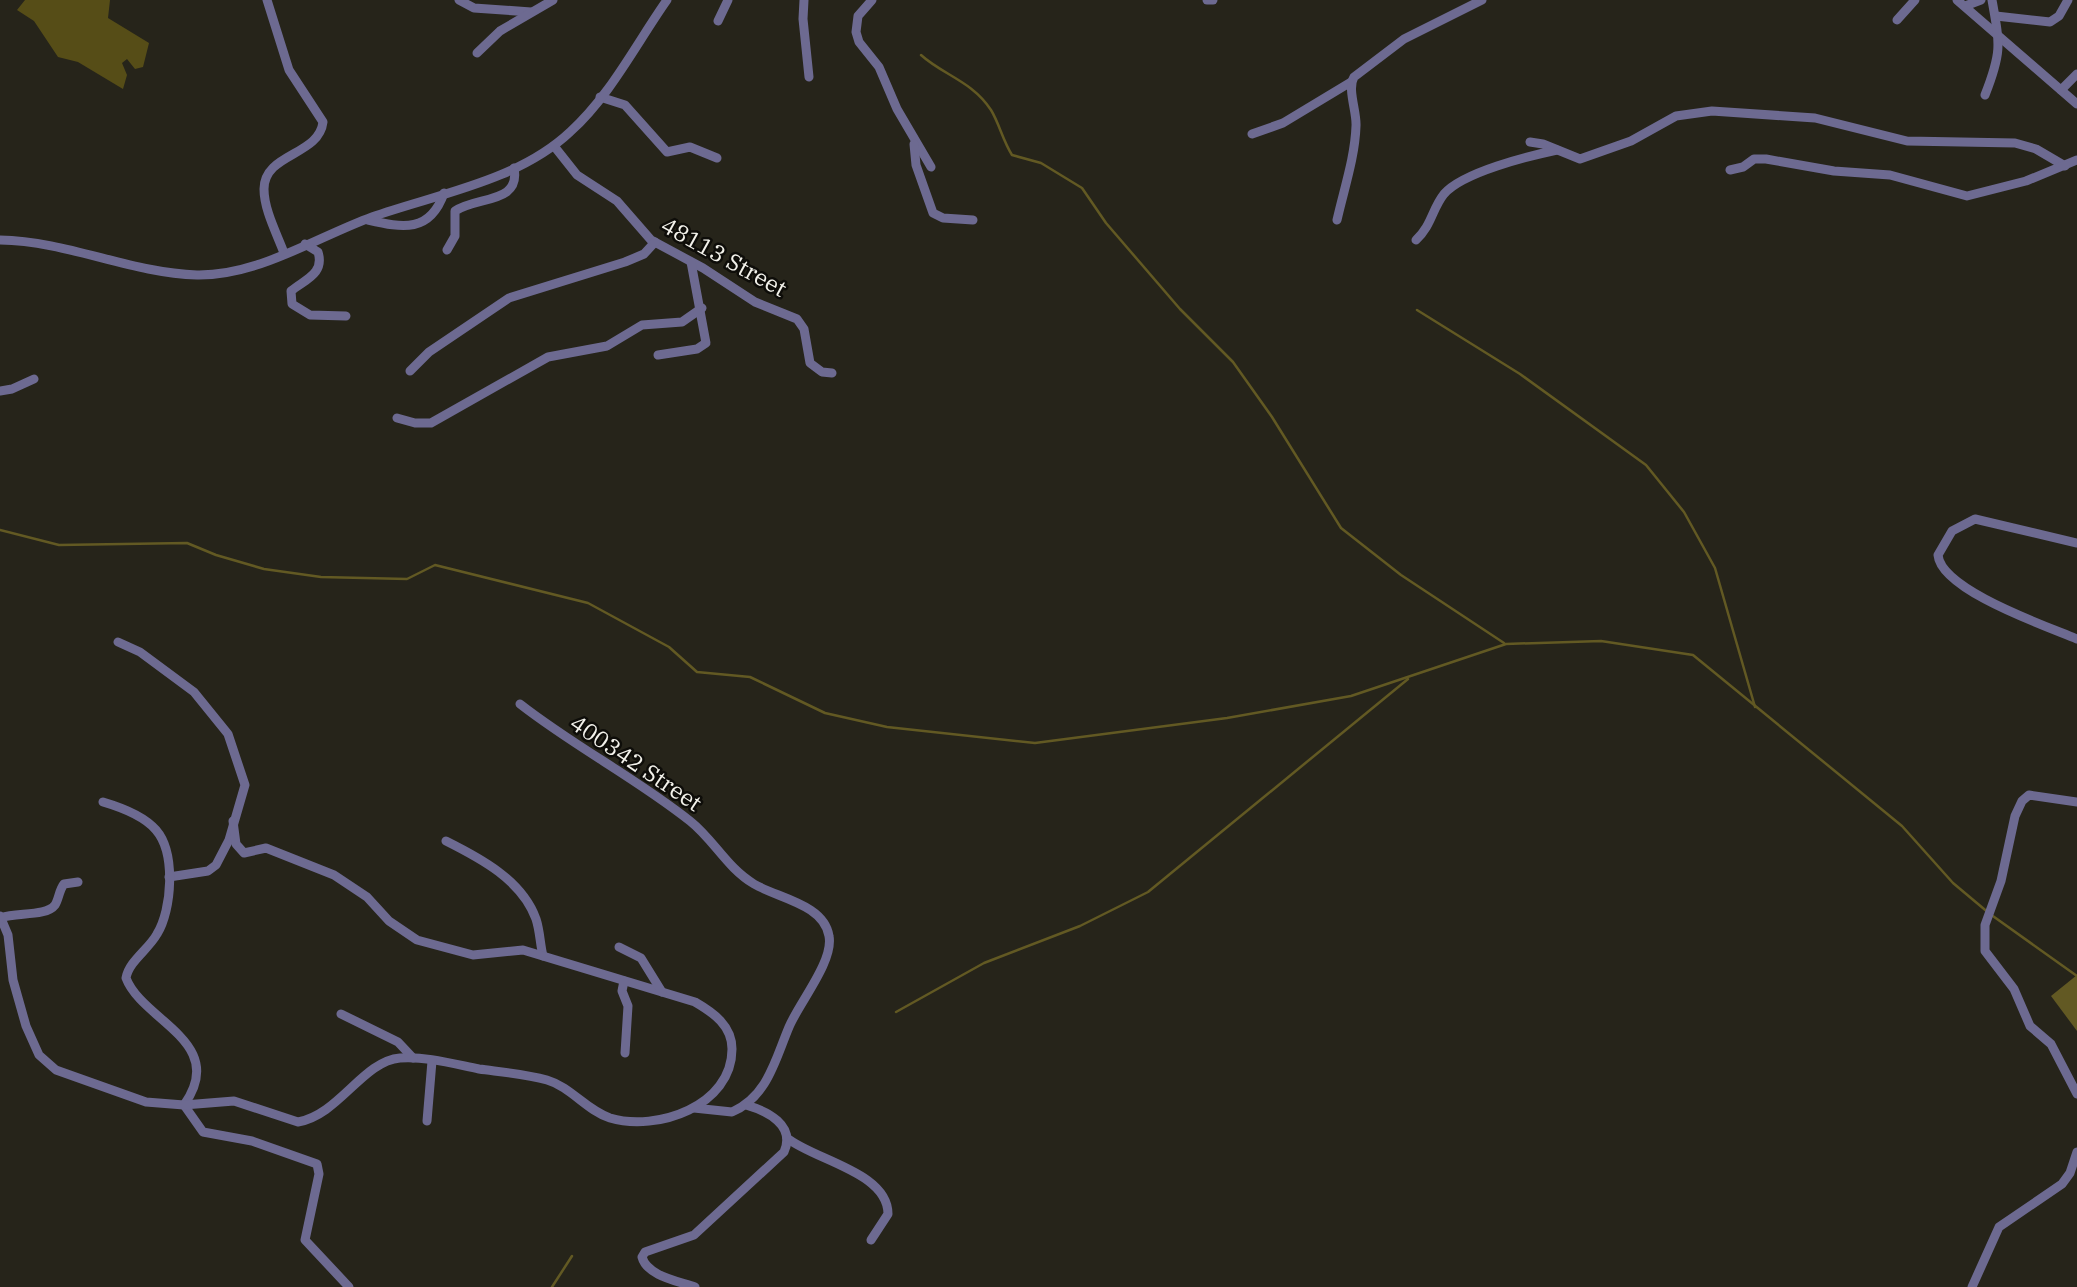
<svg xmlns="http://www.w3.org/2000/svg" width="2077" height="1287" font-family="'IBM Plex Serif',serif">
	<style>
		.forest { fill: #564d17 }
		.water { fill: #625923 }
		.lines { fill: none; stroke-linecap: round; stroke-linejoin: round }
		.stream { stroke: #625923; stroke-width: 2.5 }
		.street { stroke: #6d6a91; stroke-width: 9 }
		.labels { text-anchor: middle; stroke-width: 5; stroke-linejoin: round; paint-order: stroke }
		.street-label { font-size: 23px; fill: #f3f2eb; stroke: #0e0d09 }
	</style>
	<rect width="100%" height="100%" fill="#26241a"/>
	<path class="forest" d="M25 0H110L108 18 149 43 143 67 135 69 127 59 122 63 127 75 123 89 78 62 58 57 34 21 17 10Z"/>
	<path class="water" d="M2077 975V1031L2051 996Z"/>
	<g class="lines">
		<g class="stream">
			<path d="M921 55C943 75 972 81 991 110 999 123 1003 141 1012 155L1041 163 1082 188 1106 223 1180 309 1233 362 1272 417 1341 528 1401 575 1504 643"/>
			<path d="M1417 310 1520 374 1646 465 1684 512 1715 568 1755 707"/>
			<path d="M0 530 59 545 187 543 216 555 264 569 321 577 407 579 435 565 588 603 669 647 697 672 750 677 825 713 887 727 1035 743 1227 718 1351 696 1506 644 1601 641 1693 655 1902 826 1953 883 1990 914 2077 976"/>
			<path d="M896 1012 984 963 1080 926 1148 892 1408 679"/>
			<path d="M552 1287 572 1256"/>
		</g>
		<g class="street">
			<path d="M267 0 289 70 323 122C319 156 264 153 264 189 264 210 277 234 284 253"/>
			<path d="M459 0 474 8 531 12"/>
			<path d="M804 0 803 19 809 77"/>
			<path d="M872 0 858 16 856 32 859 42 879 67 897 109 931 167"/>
			<path d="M1207 0H1213"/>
			<path d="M1957 0 2077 104"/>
			<path d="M1965 6 1981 0"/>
			<path d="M1996 16 2050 22 2059 16 2068 0"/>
			<path d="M1897 20 1915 0"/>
			<path d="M718 21 728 0"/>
			<path d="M477 53 500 31 553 0"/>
			<path d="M2061 90 2077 74"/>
			<path d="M1985 95C2002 52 2000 45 1992 0"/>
			<path d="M600 97 625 105 667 152 690 147 717 158"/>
			<path d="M1252 134 1283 123 1351 82"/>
			<path d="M1530 142 1543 144 1580 159 1631 141 1676 116 1712 111 1815 118 1907 141 2015 143 2036 149 2065 166"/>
			<path d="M914 144 916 165 933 213 943 218 973 220"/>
			<path d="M554 146 577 175 617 201 651 240 703 268 755 302 797 319 804 329 810 363 822 372 832 373"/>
			<path d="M1730 170 1743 167 1754 159H1766L1834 171 1890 175 1967 196 2026 181 2077 160"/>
			<path d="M368 220C403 228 430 233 444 193"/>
			<path d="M1337 220C1344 189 1355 157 1356 126 1357 112 1347 89 1354 77L1404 39 1482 0"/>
			<path d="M0 240C68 241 130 273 197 275 258 276 317 237 372 217 437 194 518 181 570 132 610 96 636 44 667 0"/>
			<path d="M1416 240C1432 225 1432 209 1444 194 1463 172 1529 156 1557 150"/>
			<path d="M305 244 318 252C325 274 304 280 291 291L292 304 310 315 346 316"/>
			<path d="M447 250 455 236V211C477 196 521 204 514 168"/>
			<path d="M658 355 697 349 706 343 691 262"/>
			<path d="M410 371 429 352 509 298 625 262 644 254 655 242"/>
			<path d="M0 391 12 389 34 379"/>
			<path d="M397 418 415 423H431L548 357 607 346 642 325 682 322 702 308"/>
			<path d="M2077 543 1975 519 1952 531 1938 555C1941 590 2046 626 2077 639"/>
			<path d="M118 642 140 652 194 692 228 734 245 785 229 840 216 865 208 871 169 877"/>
			<path d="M520 704C575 747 636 778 690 821 714 840 727 868 754 884 777 898 824 904 829 936 834 961 799 1003 789 1027 775 1060 768 1096 732 1112L694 1108"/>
			<path d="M103 802C120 807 144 816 156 830 176 853 172 910 157 934 149 949 129 961 126 978 142 1021 229 1042 184 1105L203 1132 252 1141 317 1164 319 1174 305 1240 349 1287"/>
			<path d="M2077 802 2029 795 2022 801 2015 816 2001 881 1985 925V951L2014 989 2030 1026 2051 1044 2077 1094"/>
			<path d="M446 841C480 858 522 880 536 919 540 931 540 944 543 956"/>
			<path d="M0 916 8 935 13 980 26 1026 39 1055 56 1070 146 1102 184 1105 234 1101 298 1122C339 1115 363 1061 400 1058 425 1056 454 1064 479 1069 501 1072 525 1074 547 1080 571 1087 586 1110 610 1118 657 1132 732 1106 732 1049 732 1026 714 1013 695 1002L523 950 473 955 417 940 389 921 367 897 334 875 266 848 244 853 236 844 233 821"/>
			<path d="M1 918C15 912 46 917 55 905 59 899 59 890 64 884L78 882"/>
			<path d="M619 947 641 958 662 992"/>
			<path d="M624 981 622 991 628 1006 625 1053"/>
			<path d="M341 1014 398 1042 413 1058"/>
			<path d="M427 1121 432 1061"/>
			<path d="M787 1138C814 1160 888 1172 888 1214L871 1240"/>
			<path d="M695 1287C678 1281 647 1276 642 1257L645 1252 694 1235 784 1152C796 1125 767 1111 746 1105"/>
			<path d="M1972 1287 1999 1227 2062 1184 2070 1173 2077 1152"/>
		</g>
	</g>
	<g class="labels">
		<g class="street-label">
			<text transform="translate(724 257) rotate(29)" y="8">48113 Street</text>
			<text transform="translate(636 763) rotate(34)" y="8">400342 Street</text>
		</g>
	</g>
</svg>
